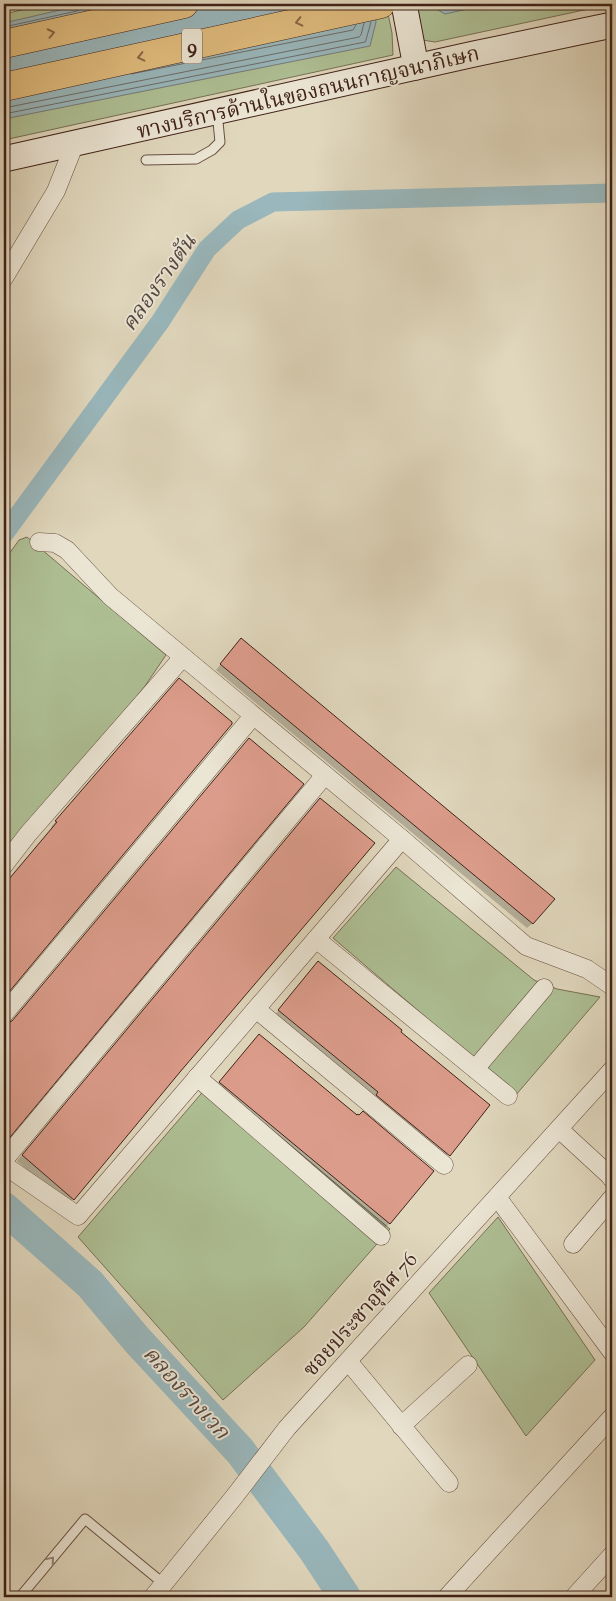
<svg xmlns="http://www.w3.org/2000/svg" width="616" height="1601" font-family="'Sorts Mill Goudy','Noto Serif Thai',serif">
	<style>
		.green { fill: #aebf94; stroke: #777056 }
		.water { fill: #99b7bc; stroke: #757b7a }
		.shadow { fill: #0003 }
		.lines { fill: none; stroke-linecap: round; stroke-linejoin: round }
		.shore { stroke: #6c6c6a; stroke-width: 1 }
		.canal { stroke: #99b7bc; stroke-width: 19 }
		.river { stroke: #99b7bc; stroke-width: 32 }
		.building { fill: #dc9c8b; stroke: #402218 }
		.lane-casing { stroke: #684f41; stroke-width: 11 }
		.street-casing { stroke: #684f41; stroke-width: 19 }
		.secondary-casing { stroke: #402218; stroke-width: 27 }
		.highway-casing { stroke: #402218; stroke-width: 29 }
		.lane { stroke: #ebe5d4; stroke-width: 9 }
		.street { stroke: #ebe5d4; stroke-width: 18 }
		.secondary { stroke: #ebe5d4; stroke-width: 25 }
		.highway { stroke: #e0bc7e; stroke-width: 28 }
		.oneway { stroke: #886746 }
		.oneway2 { stroke: #968476 }
		.labels { text-anchor: middle; stroke-width: 4; stroke-linejoin: round; paint-order: stroke }
		.shield { fill: #ebe5d4; stroke: #735c50; stroke-width: 1 }
		.shield-label { font-size: 20px; font-weight: bold; fill: #402218 }
		.street-label { font-size: 21px; fill: #402218; stroke: #ebe5d4 }
		.water-label { font-size: 22px; font-style: italic; fill: #564741; stroke: #ebe5d4 }
	</style>
	<rect width="100%" height="100%" fill="#e0d7bd"/>
	<filter id="stains"><feTurbulence type="fractalNoise" baseFrequency=".004" numOctaves="4"/><feColorMatrix values="0 0 0 0 .2 0 0 0 0 .09 0 0 0 0 .02 0 0 0 .5 -.17"/></filter>
	<radialGradient id="worn" r=".72"><stop offset=".6" stop-color="#630" stop-opacity="0"/><stop offset="1" stop-color="#630" stop-opacity=".3"/></radialGradient>
	<g class="green">
		<path d="M48 4H386L392 33 393 55 4 140V14Z"/>
		<path d="M417 4H612L435 42 422 40Z"/>
		<path d="M27 537 166 655 145 686 4 860V561L19 540Z"/>
		<path d="M396 867 534 980 557 989 600 997 515 1096 469 1054 333 938Z"/>
		<path d="M213 1080 390 1229 304 1327 223 1400 78 1237Z"/>
		<path d="M498 1217 595 1360 526 1436 429 1293Z"/>
	</g>
	<g class="water">
		<path d="M86 4H373L376 22 370 46 4 119V23Z"/>
		<path d="M430 4H490L445 14 431 6Z"/>
	</g>
	<g class="shadow">
		<path d="M236 646 533 923 527 928 216 670Z"/>
		<path d="M173 685 231 724 4 996V886L52 828 51 827Z"/>
		<path d="M302 784 4 1142V1026L9 1025Z"/>
		<path d="M315 805 179 1071 68 1205 17 1161Z"/>
		<path d="M313 968 399 1032 466 1134 443 1160 274 1016Z"/>
		<path d="M252 1044 390 1223 384 1229 214 1088Z"/>
	</g>
	<g class="lines">
		<g class="shore">
			<path d="M4 27 77 11 81 8V4"/>
			<path d="M131 74 353 30 356 25"/>
			<path d="M4 108 359 37 361 35 364 23"/>
			<path d="M4 114 365 42 366 40 371 22"/>
		</g>
		<path class="canal" d="M4 534 160 322 207 249 238 220 273 202 612 193"/>
		<path class="river" d="M4 1208 90 1284 137 1340 240 1451 314 1550 345 1597"/>
	</g>
	<g class="building">
		<path d="M241 638 555 899 533 924 220 664Z"/>
		<path d="M179 678 232 722V724L4 998V885L57 822 55 821Z"/>
		<path d="M249 738 304 784 6 1142 4 1140V1024L12 1021Z"/>
		<path d="M320 798 375 843 180 1072 74 1200 22 1155Z"/>
		<path d="M318 961 402 1030 401 1032 490 1105 450 1156 376 1095 378 1092 278 1010Z"/>
		<path d="M259 1034 357 1115V1114L359 1115 363 1111 434 1171 390 1224 219 1082Z"/>
	</g>
	<g class="lines">
		<g class="lane-casing">
			<g id="lane">
				<path d="M146 160 196 159 212 150 220 142 217 112"/>
				<path d="M20 1597 85 1519 164 1584"/>
			</g>
		</g>
		<g class="street-casing">
			<g id="street">
				<path d="M4 278 56 191 75 143"/>
				<path d="M39 542 55 543 67 550 110 596 402 839 526 946 587 969 612 986"/>
				<path d="M4 865 28 834 183 657"/>
				<path d="M316 939 508 1096"/>
				<path d="M256 1009 444 1165"/>
				<path d="M4 1014 253 716"/>
				<path d="M475 1069 544 988"/>
				<path d="M197 1077 381 1236"/>
				<path d="M559 1129 610 1176 612 1179"/>
				<path d="M4 1160 325 775"/>
				<path d="M4 1165 78 1216 402 839"/>
				<path d="M497 1197 612 1352"/>
				<path d="M573 1244 612 1198"/>
				<path d="M348 1361 449 1483"/>
				<path d="M401 1426 468 1365"/>
				<path d="M153 1597 234 1497 287 1428 612 1070"/>
				<path d="M447 1597 612 1417"/>
				<path d="M574 1597 612 1555"/>
			</g>
		</g>
		<g class="secondary-casing">
			<g id="secondary">
				<path d="M404 4 416 67"/>
				<path d="M4 159 474 54 612 25"/>
			</g>
		</g>
		<g class="highway-casing">
			<g id="highway">
				<path d="M4 44 184 4"/>
				<path d="M4 87 381 4"/>
			</g>
		</g>
		<use href="#lane" class="lane"/>
		<use href="#street" class="street"/>
		<use href="#secondary" class="secondary"/>
		<use href="#highway" class="highway"/>
	</g>
	<defs><path id="oneway-chevron" d="M-2-3.5L2.5 0L-2 3.5" fill="none" stroke-width="1.6" stroke-linecap="round" stroke-linejoin="round" transform="scale(1.25)"/></defs>
	<g class="oneway">
		<use href="#oneway-chevron" transform="translate(299 22) rotate(167)"/>
		<use href="#oneway-chevron" transform="translate(51 33) rotate(-12)"/>
		<use href="#oneway-chevron" transform="translate(141 57) rotate(167)"/>
	</g>
	<use class="oneway2" href="#oneway-chevron" transform="translate(51 1560) rotate(-50)"/>
	<g class="labels">
		<rect class="shield" x="182" y="28.5" width="20" height="35" rx="4"/>
		<g class="shield-label">
			<text x="192" y="53">9</text>
		</g>
		<g class="street-label">
			<text transform="translate(308 92) rotate(-13)" y="7">ทางบริการด้านในของถนนกาญจนาภิเษก</text>
			<text transform="translate(360 1314) rotate(-48)" y="7">ซอยประชาอุทิศ 76</text>
		</g>
		<g class="water-label">
			<text transform="translate(158 282) rotate(-55)" y="8">คลองรางตัน</text>
			<text transform="translate(187 1392) rotate(48)" y="8">คลองรางเวก</text>
		</g>
	</g>
	<rect width="616" height="1601" fill="none" stroke="#e0d7bd" stroke-width="20"/>
	<rect x="5" y="5" width="606" height="1591" fill="none" stroke="#402218" stroke-width="2.5"/>
	<rect x="10" y="10" width="596" height="1581" fill="none" stroke="#402218"/>
	<rect width="100%" height="100%" filter="url(#stains)"/>
	<rect width="100%" height="100%" fill="url(#worn)"/>
</svg>
